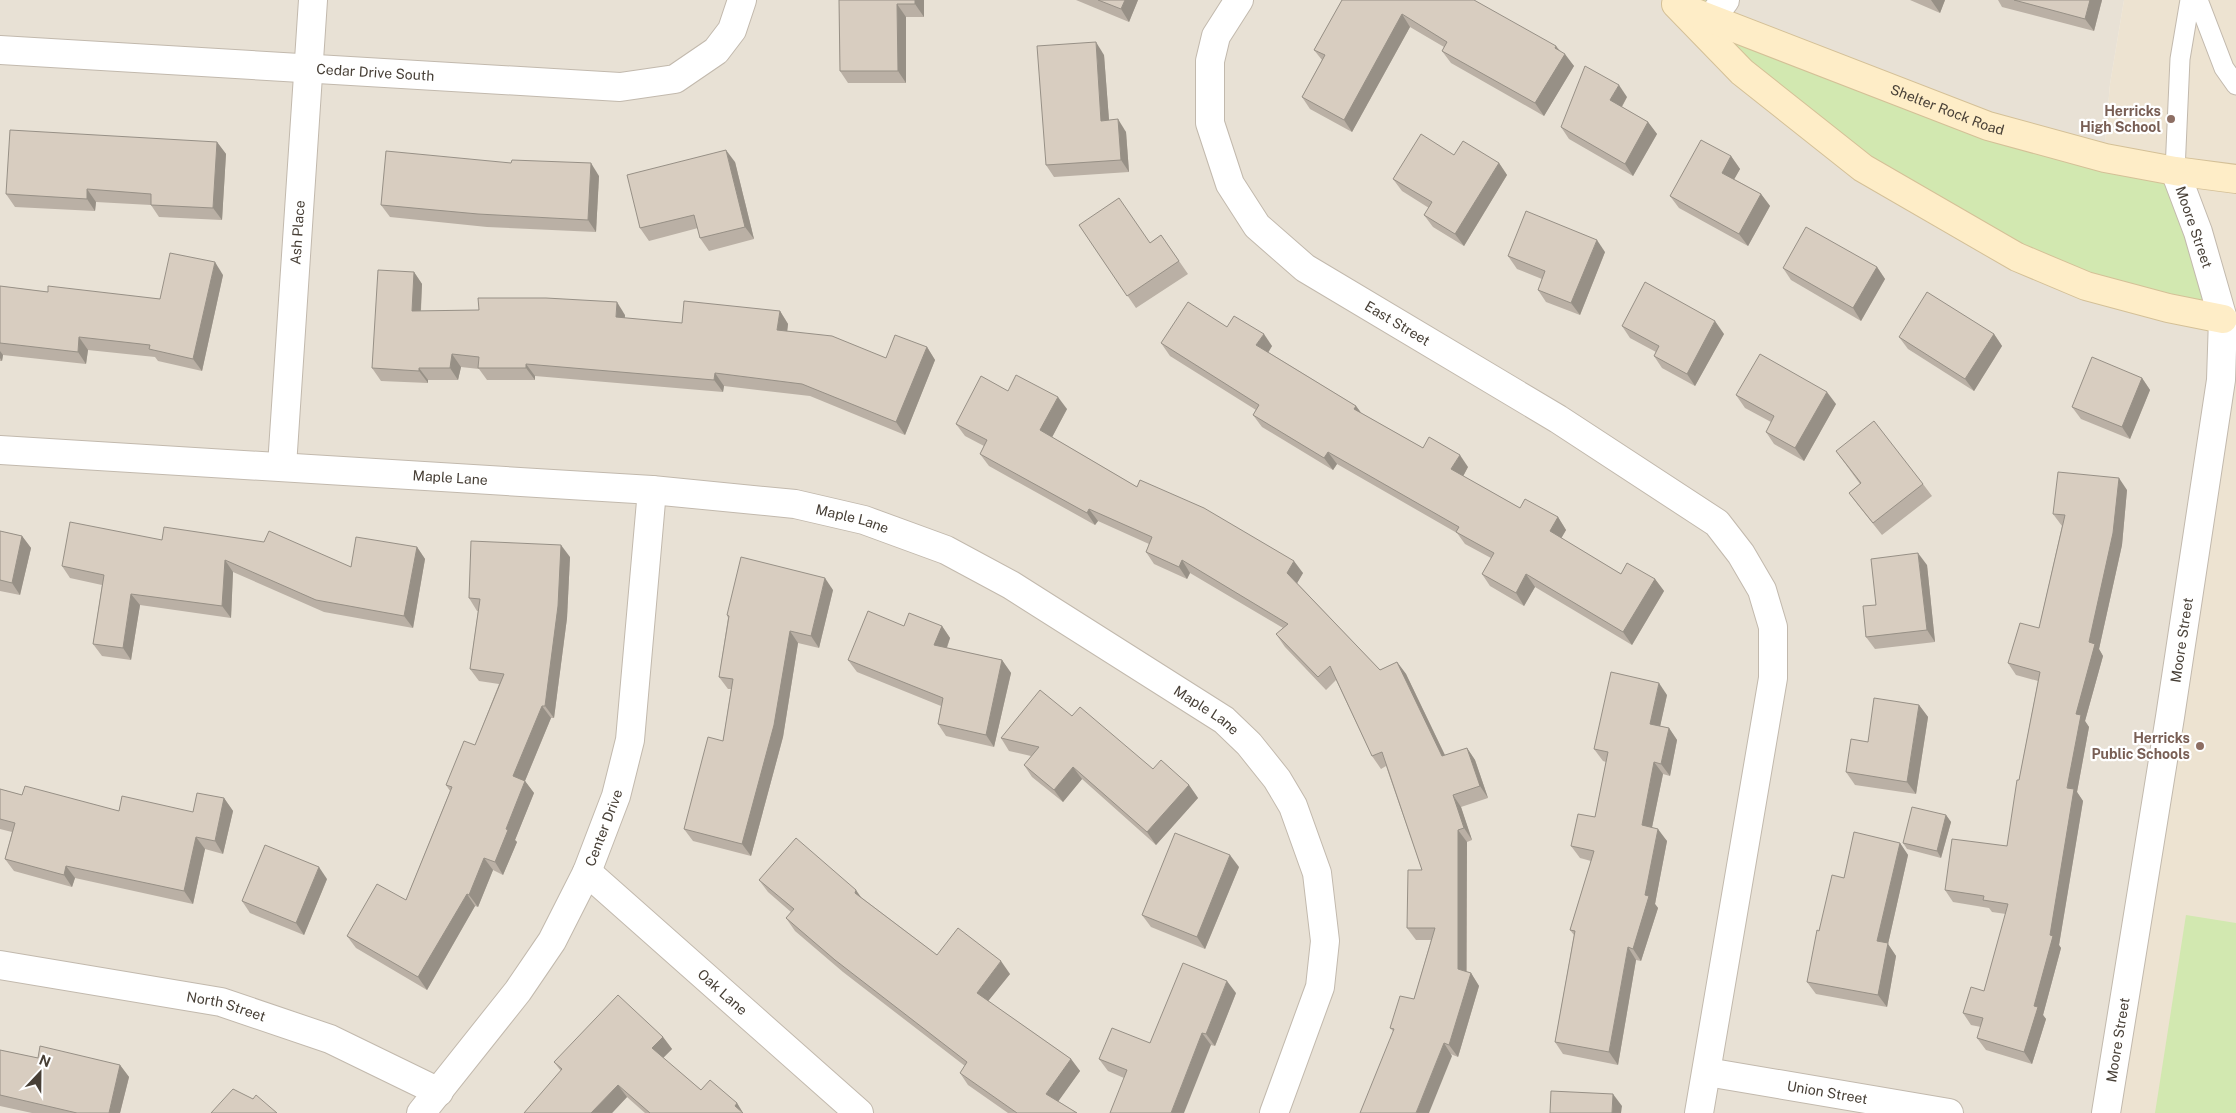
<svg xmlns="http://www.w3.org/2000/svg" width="2236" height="1113" font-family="'Public Sans',sans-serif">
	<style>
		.residential { fill: #e8e1d5 }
		.education { fill: #ede3d1 }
		.green { fill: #d2e8b0 }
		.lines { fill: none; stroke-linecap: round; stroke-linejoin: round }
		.lane-casing { stroke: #c2b9ad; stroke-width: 21 }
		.street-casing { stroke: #c2b9ad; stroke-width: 30 }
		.secondary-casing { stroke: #d4c097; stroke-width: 30 }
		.lane { stroke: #fff; stroke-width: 19 }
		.street { stroke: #fff; stroke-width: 28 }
		.secondary { stroke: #feedc7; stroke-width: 28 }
		.wall { fill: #bab0a5 }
		.shaded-wall { fill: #979086 }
		.building { fill: #d8cdc0; stroke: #979086 }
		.education-dot { fill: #8d6e63; stroke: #fff; stroke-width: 2 }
		.labels { text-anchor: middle; stroke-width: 4.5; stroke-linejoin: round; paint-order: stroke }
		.street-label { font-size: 14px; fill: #473f36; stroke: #fff }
		.education-label { font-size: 14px; font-weight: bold; fill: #785e54; stroke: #fff; text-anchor: end }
	</style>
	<rect width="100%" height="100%" fill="#f4efe7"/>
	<g class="residential">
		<path d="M0 0H1669L2223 319 2106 1113H0Z"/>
		<path d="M1725 0H2124L2110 84 2104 153 1710 20Z"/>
	</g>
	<path class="education" d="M2124 0H2236V1113H2105L2223 319 2104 153 2110 84Z"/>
	<g class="green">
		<path d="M1669 0H1725L1712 17 1990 124 2175 171 2223 319 2086 286 1863 168Z"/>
		<path d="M2186 915 2236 923V1113H2155Z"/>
	</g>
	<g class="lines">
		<g class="lane-casing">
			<g id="lane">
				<path d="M2198 0 2224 68 2236 85"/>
				<path d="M2175 171 2180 59 2190 0"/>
			</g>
		</g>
		<g class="street-casing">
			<g id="street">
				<path id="s1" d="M1239 0 1216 36 1210 61V123L1230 184 1257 226 1305 268 1558 419 1717 523 1741 554 1762 590 1773 627V678L1699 1113"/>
				<path d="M1710 20 1725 0"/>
				<path id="s2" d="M0 50 620 87 675 79 716 51 732 30 742 0"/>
				<path id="s3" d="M0 450 652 490 795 504 864 520 946 550 1011 585 1224 720 1249 744 1277 779 1293 806 1317 873 1325 941 1320 987 1274 1113"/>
				<path id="s4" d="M282 466 313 0"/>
				<path id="s5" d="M587 872 859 1113"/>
				<path id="s6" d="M0 965 221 1002 330 1039 439 1092"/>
				<path id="s7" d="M1707 1072 1949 1113"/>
				<path id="s8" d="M421 1113 518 991 552 941 587 872 616 796 630 740 652 490"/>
				<path id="s9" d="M2106 1113 2170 717 2221 380 2223 319 2198 232 2175 171"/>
			</g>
		</g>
		<g class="secondary-casing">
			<g id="secondary">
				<path d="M1676 4 1742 72 1863 168 2017 257 2086 286 2168 308 2223 319"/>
				<path id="s10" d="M1688 10 1988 126 2105 158 2175 171 2236 179"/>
			</g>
		</g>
		<use href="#lane" class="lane"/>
		<use href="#street" class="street"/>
		<use href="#secondary" class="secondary"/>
	</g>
	<g class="wall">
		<path d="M839 0H924V17H906V83H848L840 71Z"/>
		<path d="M1076 0H1138L1129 22Z"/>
		<path d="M1342 0 1556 46 1574 66 1544 116 1451 63 1442 51 1444 47 1410 27 1352 132 1310 109 1302 97 1322 60 1314 50Z"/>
		<path d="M1910 0H1945L1940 13Z"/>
		<path d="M1998 0H2102L2094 31 2002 7Z"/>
		<path d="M1104 55 1109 120 1126 132 1129 172 1054 177 1046 165Z"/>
		<path d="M1627 97 1622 107 1648 122 1657 134 1633 176 1569 139 1561 127Z"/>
		<path d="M217 142 226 154 222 220 159 217 151 205 96 202 95 211 15 207 6 194Z"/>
		<path d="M1454 155 1499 163 1507 175 1464 246 1433 227 1424 215 1429 208 1402 191 1393 179Z"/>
		<path d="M1731 156 1740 169 1734 179 1761 194 1770 206 1748 246 1679 208 1670 196Z"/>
		<path d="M735 162 754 239 709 251 700 238 698 228 649 241 640 228Z"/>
		<path d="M599 176 596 232 487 227 390 217 381 205Z"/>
		<path d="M1079 225 1150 243 1161 235 1188 274 1136 308Z"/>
		<path d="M1605 252 1580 315 1546 302 1538 290 1542 279 1517 269 1508 256Z"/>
		<path d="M1877 267 1885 279 1861 321 1791 280 1783 268Z"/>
		<path d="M414 272 422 284 421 311 625 315V318L682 323 780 311 788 324 787 331 886 358 927 347 935 360 905 435 810 396 724 386 723 392 535 376V380H487L479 369 461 367 458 380H428V383L381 381 372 368Z"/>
		<path d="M223 275 202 371 158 361 155 357 88 350 86 364 3 355 2 361H0V286L48 292 160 299Z"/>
		<path d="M1622 326 1724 334 1695 386 1662 368 1654 356 1656 352 1630 338Z"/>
		<path d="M1227 327 1272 346 1268 352 1356 406 1361 413 1423 448 1468 467 1463 476 1520 508 1558 517 1566 530 1561 538 1621 574 1655 579 1664 591 1632 645 1535 587 1524 606 1490 586 1482 574 1491 558 1465 544 1457 533 1337 464 1333 470 1262 427 1253 415 1256 410 1170 356 1161 343Z"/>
		<path d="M1994 334 2002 346 1974 391 1908 349 1899 337Z"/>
		<path d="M2142 378 2150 390 2130 439 2081 419 2072 407Z"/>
		<path d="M1008 391 1067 409 1052 437 1137 487 1303 573 1297 583 1380 670 1397 662 1406 674 1445 755 1467 748 1475 760 1488 798 1461 807 1472 840 1467 842V972L1471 973 1479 986 1458 1057 1393 1031 1390 1028 1414 999 1431 940H1416L1407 928 1422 870 1386 766 1381 769 1372 756 1336 680 1326 690 1285 647 1276 634 1283 628 1190 573 1187 579 1154 564 1146 552 1149 544 1098 521 1095 525 989 466 980 454 984 446 965 436 956 424Z"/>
		<path d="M1736 395 1836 404 1804 461 1774 444 1766 432 1771 422 1745 408Z"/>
		<path d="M1836 451 1923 484 1932 496 1882 535 1858 505 1849 493 1860 484Z"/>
		<path d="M2127 490 2122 545 2099 649 2103 656 2085 721 2089 727 2077 792 2083 801 2059 945 2061 948 2043 1015 2046 1019 2032 1064 1986 1050 1977 1038 1981 1027 1971 1025 1963 1013 1984 991 2006 914 1992 912 1989 908 1953 902 1945 890 2007 846 2019 780 2038 681 2016 675 2008 663 2039 628 2062 526 2053 514Z"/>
		<path d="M0 531 22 536 31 548 20 595 0 591Z"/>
		<path d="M162 540 351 567 417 547 425 559 413 628 324 612 233 572 231 618 140 605 131 660 102 656 93 644 102 585 70 578 62 566Z"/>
		<path d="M570 557 567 618 554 718H551L525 781 534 793 515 840 517 842 503 875 493 870 478 907 475 906 427 990 356 948 347 936 406 900 450 791 446 785 475 745 499 684 479 681 470 669 478 611H477L469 598Z"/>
		<path d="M1927 565 1935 642 1875 649 1866 637 1876 605Z"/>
		<path d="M833 590 819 648 798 643 783 737 751 856 693 841 684 829 723 741 731 689H728L719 677 728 618 727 615Z"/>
		<path d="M904 626H942L950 638 947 648 1002 660 1011 673 994 747 946 736 938 724 941 706 857 672 848 660Z"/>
		<path d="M1667 695 1660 726 1669 728 1677 740 1670 776 1663 774 1652 827 1667 841 1655 904 1658 908 1641 961 1636 960 1618 1065 1563 1054 1555 1042 1574 935 1570 930 1591 861 1580 858 1571 846 1595 817 1606 762 1603 761 1594 749Z"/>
		<path d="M1919 705 1928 717 1916 794 1855 785 1846 772 1868 742Z"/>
		<path d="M1072 716 1153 769 1189 785 1198 798 1156 845 1082 779 1063 802 1032 777 1024 765 1031 756 1009 751 1001 738Z"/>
		<path d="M0 789 22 795 119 811 193 812 224 798 233 811 223 854 205 849 193 904 75 878 72 887 14 871 5 859 12 832 0 829Z"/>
		<path d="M1946 815 1951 822 1941 858 1907 849 1903 843Z"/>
		<path d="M1900 843 1908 855 1888 944 1896 956 1887 1007 1816 994 1807 982 1819 931 1844 878Z"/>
		<path d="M1239 867 1205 949 1151 927 1142 915Z"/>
		<path d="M327 879 304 935 250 913 242 901Z"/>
		<path d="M759 880 862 898 937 955 1010 974 988 1001 1071 1059 1080 1071 1058 1101 1077 1113H1008L968 1085 960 1073 965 1066 843 972 795 931 786 918 791 912 768 892Z"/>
		<path d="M1236 993 1215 1046 1211 1045 1124 1078 1108 1071 1099 1059 1150 1043Z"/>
		<path d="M663 1037 672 1049 663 1058 701 1090 737 1103 743 1113H645L627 1097 612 1113H524L561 1071 554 1062Z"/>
		<path d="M0 1050 38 1058 120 1065 129 1077 120 1113H32L0 1106Z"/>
	</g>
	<g class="shaded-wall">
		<path d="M915 0H924V17L915 4Z"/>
		<path d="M1125 0H1138L1129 22 1121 9Z"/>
		<path d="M1931 0H1945L1940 13Z"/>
		<path d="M2090 0H2102L2094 31 2085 19Z"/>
		<path d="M897 4 906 17V83L898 71Z"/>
		<path d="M1402 14 1410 27 1352 132 1344 120Z"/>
		<path d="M1096 42 1104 55 1110 133 1101 121Z"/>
		<path d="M1556 46 1563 57 1565 54 1574 66 1544 116 1535 103Z"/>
		<path d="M1619 85 1627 97 1618 113 1610 100Z"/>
		<path d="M1118 119 1126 132 1129 172 1121 160Z"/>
		<path d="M1648 122 1657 134 1633 176 1625 164Z"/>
		<path d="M217 142 226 154 222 220 213 208Z"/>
		<path d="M726 150 735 162 754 239 745 227Z"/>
		<path d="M1731 156 1740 169 1731 185 1722 173Z"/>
		<path d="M591 163 599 176 596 232 588 220Z"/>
		<path d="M1499 163 1507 175 1464 246 1455 234Z"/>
		<path d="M87 189 96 202 95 211 87 199Z"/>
		<path d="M1761 194 1770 206 1748 246 1739 234Z"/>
		<path d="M1597 240 1605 252 1580 315 1571 303Z"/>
		<path d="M215 262 223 275 202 371 193 359Z"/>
		<path d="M1877 267 1885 279 1861 321 1853 308Z"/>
		<path d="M414 272 422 284 420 324 412 311Z"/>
		<path d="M617 302 625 315 624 329 616 317Z"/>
		<path d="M780 311 788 324 786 342 777 330Z"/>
		<path d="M1715 321 1724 334 1695 386 1687 374Z"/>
		<path d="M1264 334 1272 346 1265 358 1256 345Z"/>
		<path d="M1994 334 2002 346 1974 391 1965 379Z"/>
		<path d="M79 337 88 350 86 364 78 352Z"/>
		<path d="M927 347 935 360 905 435 896 422Z"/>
		<path d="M0 351 3 355 2 361 0 358Z"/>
		<path d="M452 354 461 367 458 380 450 368Z"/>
		<path d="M526 364 535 376V380L526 368Z"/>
		<path d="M419 368 428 380V383L419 371Z"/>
		<path d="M715 373 724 386 723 392 714 380Z"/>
		<path d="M2142 378 2150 390 2130 439 2122 427Z"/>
		<path d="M1827 392 1836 404 1804 461 1795 448Z"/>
		<path d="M1058 397 1067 409 1049 443 1040 430Z"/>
		<path d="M1356 406 1365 418 1354 409Z"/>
		<path d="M1328 452 1337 464 1333 470 1324 458Z"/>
		<path d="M1460 455 1468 467 1460 482 1451 469Z"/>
		<path d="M2119 478 2127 490 2122 545 2099 649 2103 656 2085 721 2089 727 2077 792 2083 801 2059 945 2061 948 2043 1015 2046 1019 2032 1064 2024 1052 2034 1006 2050 935 2076 714Z"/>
		<path d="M1089 509 1098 521 1095 525 1087 513Z"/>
		<path d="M1558 517 1566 530 1558 544 1550 531Z"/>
		<path d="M22 536 31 548 20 595 12 583Z"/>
		<path d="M561 545 570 557 567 618 554 718 545 706Z"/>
		<path d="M417 547 425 559 413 628 404 616Z"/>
		<path d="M1918 553 1927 565 1935 642 1927 630Z"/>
		<path d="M225 560 233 572 231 618 222 606Z"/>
		<path d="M1182 560 1190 573 1187 579 1179 567Z"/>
		<path d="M1294 561 1303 573 1296 585 1287 573Z"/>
		<path d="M1526 574 1535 587 1524 606 1516 593Z"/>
		<path d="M825 578 833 590 819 648 811 636Z"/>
		<path d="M1655 579 1664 591 1632 645 1623 632Z"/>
		<path d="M131 594 140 605 131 660 123 648Z"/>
		<path d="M942 626 950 638 943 658 934 645Z"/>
		<path d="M790 631 798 643 783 737 751 856 742 844Z"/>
		<path d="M1002 660 1011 673 994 747 986 735Z"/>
		<path d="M1397 662 1406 674 1451 768 1442 756Z"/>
		<path d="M1659 683 1667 695 1658 736 1650 724Z"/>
		<path d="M1919 705 1928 717 1916 794 1907 782Z"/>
		<path d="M542 706 551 718 522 788 513 776Z"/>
		<path d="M1669 728 1677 740 1670 776 1661 764Z"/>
		<path d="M1467 748 1475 760 1488 798 1480 786Z"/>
		<path d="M1654 762 1663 774 1650 837 1642 825Z"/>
		<path d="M1073 767 1082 779 1063 802 1054 790Z"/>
		<path d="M525 781 534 793 515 840 517 842 503 875 495 862 506 829Z"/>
		<path d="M1189 785 1198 798 1156 845 1147 832Z"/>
		<path d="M1453 795 1461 807 1472 840 1464 828Z"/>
		<path d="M224 798 233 811 223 854 215 841Z"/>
		<path d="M1946 815 1951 822 1941 858 1937 851Z"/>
		<path d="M1658 829 1667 841 1655 904 1658 908 1641 961 1633 949 1645 895Z"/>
		<path d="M1458 830 1467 842 1466 982 1458 969Z"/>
		<path d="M196 837 205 849 193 904 184 891Z"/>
		<path d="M1900 843 1908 855 1888 944 1896 956 1887 1007 1878 995 1877 941Z"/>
		<path d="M1230 855 1239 867 1205 949 1197 937Z"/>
		<path d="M484 858 493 870 478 907 469 895Z"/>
		<path d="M66 866 75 878 72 887 64 875Z"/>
		<path d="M319 867 327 879 304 935 296 923Z"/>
		<path d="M856 890 865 903 855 893Z"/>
		<path d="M467 894 475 906 427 990 418 977Z"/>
		<path d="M1628 947 1636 960 1618 1065 1609 1052Z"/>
		<path d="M1001 961 1010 974 985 1005 977 993Z"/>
		<path d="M1471 973 1479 986 1458 1057 1449 1045Z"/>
		<path d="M1227 981 1236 993 1215 1046 1206 1034Z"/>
		<path d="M1202 1033 1211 1045 1184 1113H1171Z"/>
		<path d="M663 1037 672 1049 661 1060 652 1048Z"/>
		<path d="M1444 1043 1452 1056 1429 1113H1416Z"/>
		<path d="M1071 1059 1080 1071 1055 1106 1046 1094Z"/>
		<path d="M120 1065 129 1077 120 1113H109Z"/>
		<path d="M618 1085 627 1097 612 1113H591Z"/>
		<path d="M1613 1094 1622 1106 1621 1113H1612Z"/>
		<path d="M737 1103 743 1113 735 1106Z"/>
	</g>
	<g class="building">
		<path d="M839 0H915V4H897L898 71H840Z"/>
		<path d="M1098 0H1125L1121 9Z"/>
		<path d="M1342 0H1474L1556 46 1555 48 1565 54 1535 103 1442 51 1447 42 1402 14 1344 120 1302 97 1325 55 1314 50Z"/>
		<path d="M2014 0H2090L2085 19Z"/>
		<path d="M1096 42 1101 121 1118 119 1121 160 1046 165 1037 46Z"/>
		<path d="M1585 66 1619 85 1610 100 1648 122 1625 164 1561 127Z"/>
		<path d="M10 130 217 142 213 208 151 205V194L87 189V199L6 194Z"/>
		<path d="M1421 134 1454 155 1463 141 1499 163 1455 234 1424 215 1432 202 1393 179Z"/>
		<path d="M1701 140 1731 156 1722 173 1761 194 1739 234 1670 196Z"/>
		<path d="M726 150 745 227 700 238 694 215 640 228 627 175Z"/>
		<path d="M386 151 511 163 512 160 591 163 588 220 478 214 381 205Z"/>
		<path d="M1119 198 1150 243 1161 235 1179 261 1127 296 1079 225Z"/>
		<path d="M1526 211 1597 240 1571 303 1538 290 1545 271 1508 256Z"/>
		<path d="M1806 227 1877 267 1853 308 1783 268Z"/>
		<path d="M170 253 215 262 193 359 149 349 150 345 79 337 78 352 0 343V286L48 292V286L160 299Z"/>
		<path d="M378 270 414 272 412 311 479 310 478 298H546L617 302 616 317 682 323 684 301 780 311 777 330 832 336 886 358 895 335 927 347 896 422 802 384 715 373 714 380 526 364V368H478L479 357 452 354 450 368H419V371L372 368Z"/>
		<path d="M1645 282 1715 321 1687 374 1654 356 1659 346 1622 326Z"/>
		<path d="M1927 292 1994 334 1965 379 1899 337Z"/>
		<path d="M1188 302 1227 327 1234 316 1264 334 1256 345 1356 406 1354 409 1423 448 1429 437 1460 455 1451 469 1520 508 1525 499 1558 517 1550 531 1621 574 1627 563 1655 579 1623 632 1526 574 1516 593 1482 574 1494 553 1456 532 1459 527 1328 452 1324 458 1253 415 1259 405 1161 343Z"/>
		<path d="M1760 354 1827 392 1795 448 1766 432 1774 416 1736 395Z"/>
		<path d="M2092 357 2142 378 2122 427 2072 407Z"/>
		<path d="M1016 375 1058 397 1040 430 1137 487 1140 480 1204 508 1294 561 1287 573 1380 670 1397 662 1442 756 1467 748 1480 786 1453 795 1464 828 1458 830V969L1471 973 1449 1045 1444 1043 1416 1113H1360L1394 1029 1390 1028 1400 996 1414 999 1435 928H1407L1408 870H1422L1382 752 1372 756 1330 666 1318 677 1276 634 1288 624 1182 560 1179 567 1146 552 1152 537 1089 509 1087 513 980 454 987 440 956 424 981 376 1008 391Z"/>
		<path d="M1874 421 1923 484 1873 523 1849 493 1861 483 1836 451Z"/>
		<path d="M2058 472 2119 478 2113 533 2089 642 2095 644 2076 714 2081 715 2067 788 2074 789 2050 935 2053 936 2034 1006 2038 1007 2024 1052 1977 1038 1983 1018 1963 1013 1971 987 1984 991 2008 904 1983 900 1984 896 1945 890 1952 839 2007 846 2017 780H2019L2040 672 2008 663 2020 623 2039 628 2065 515 2053 514Z"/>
		<path d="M70 522 162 540 164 527 264 542 269 531 351 567 356 537 417 547 404 616 316 600 225 560 222 606 131 594 123 648 93 644 104 575 62 566Z"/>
		<path d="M0 531 22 536 12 583 0 580Z"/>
		<path d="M471 541 561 545 558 606 545 706H542L513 776 525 781 506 829 508 830 495 862 484 858 469 895 467 894 418 977 347 936 377 884 406 900 452 787 446 785 464 741 475 745 504 674 470 669 480 599 469 598Z"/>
		<path d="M1918 553 1927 630 1866 637 1863 606 1876 605 1871 559Z"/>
		<path d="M741 557 825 578 811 636 790 631 774 725 742 844 684 829 708 737 723 741 733 679 719 677 729 616 727 615Z"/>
		<path d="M868 611 904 626 909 613 942 626 934 645 1002 660 986 735 938 724 943 698 848 660Z"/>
		<path d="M1611 672 1659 683 1650 724 1669 728 1661 764 1654 762 1642 825 1658 829 1645 895 1649 896 1633 949 1628 947 1609 1052 1555 1042 1575 931 1570 930 1594 851 1571 846 1578 814 1595 817 1608 752 1594 749Z"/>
		<path d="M1040 690 1072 716 1080 707 1153 769 1161 760 1189 785 1147 832 1073 767 1054 790 1024 765 1039 747 1001 738Z"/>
		<path d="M1874 698 1919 705 1907 782 1846 772 1851 739 1868 742Z"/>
		<path d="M25 786 119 811 122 796 193 812 197 793 224 798 215 841 196 837 184 891 66 866 64 875 5 859 15 823 0 819V789L22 795Z"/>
		<path d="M1912 807 1946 815 1937 851 1903 843Z"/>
		<path d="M1854 832 1900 843 1877 941 1888 943 1878 995 1807 982 1817 930 1819 931 1832 875 1844 878Z"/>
		<path d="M1175 833 1230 855 1197 937 1142 915Z"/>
		<path d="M796 838 856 890 855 893 937 955 958 928 1001 961 977 993 1071 1059 1046 1094 1077 1113H1017L960 1073 967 1062 835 960 786 918 794 909 759 880Z"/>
		<path d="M265 845 319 867 296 923 242 901Z"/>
		<path d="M1183 963 1227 981 1206 1034 1202 1033 1171 1113H1110L1127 1070 1099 1059 1112 1028 1150 1043Z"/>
		<path d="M618 995 663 1037 652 1048 701 1090 710 1080 737 1103 735 1106 743 1113H650L618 1085 591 1113H524L562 1069 554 1062Z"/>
		<path d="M40 1046 120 1065 109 1113H77L0 1095V1050L38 1058Z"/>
		<path d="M233 1089 253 1099 256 1095 277 1113H211Z"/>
		<path d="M1551 1091 1613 1094 1612 1113H1550Z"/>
	</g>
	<g class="education-dot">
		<circle cx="2171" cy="119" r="5"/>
		<circle cx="2200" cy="746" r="5"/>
	</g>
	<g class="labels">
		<g class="street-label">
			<text dy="5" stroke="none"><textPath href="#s2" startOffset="376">Cedar Drive South</textPath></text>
			<text dy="5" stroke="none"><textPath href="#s10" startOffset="278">Shelter Rock Road</textPath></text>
			<text transform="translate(2194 227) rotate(71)" y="5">Moore Street</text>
			<text dy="5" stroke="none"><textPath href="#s4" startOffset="234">Ash Place</textPath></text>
			<text dy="5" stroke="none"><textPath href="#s1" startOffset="416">East Street</textPath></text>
			<text dy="5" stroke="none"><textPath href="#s3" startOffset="451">Maple Lane</textPath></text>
			<text dy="5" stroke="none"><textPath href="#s3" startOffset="856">Maple Lane</textPath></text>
			<text dy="5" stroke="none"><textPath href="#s9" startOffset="479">Moore Street</textPath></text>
			<text dy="5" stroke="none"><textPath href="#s3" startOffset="1261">Maple Lane</textPath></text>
			<text dy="5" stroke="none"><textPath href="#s8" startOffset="341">Center Drive</textPath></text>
			<text dy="5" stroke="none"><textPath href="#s5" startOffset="181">Oak Lane</textPath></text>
			<text dy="5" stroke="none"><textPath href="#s6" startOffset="230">North Street</textPath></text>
			<text dy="5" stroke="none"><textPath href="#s9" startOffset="74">Moore Street</textPath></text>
			<text dy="5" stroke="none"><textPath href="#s7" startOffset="122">Union Street</textPath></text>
		</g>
		<g class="education-label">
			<text x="2161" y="116">Herricks<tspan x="2161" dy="16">High School</tspan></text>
			<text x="2190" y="743">Herricks<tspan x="2190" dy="16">Public Schools</tspan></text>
		</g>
	</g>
	<g transform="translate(40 1073) rotate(22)" stroke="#ffffff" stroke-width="4" paint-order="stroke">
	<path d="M0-4L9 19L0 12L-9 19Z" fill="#473f36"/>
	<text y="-8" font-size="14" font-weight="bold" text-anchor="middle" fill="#473f36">N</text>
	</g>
</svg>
